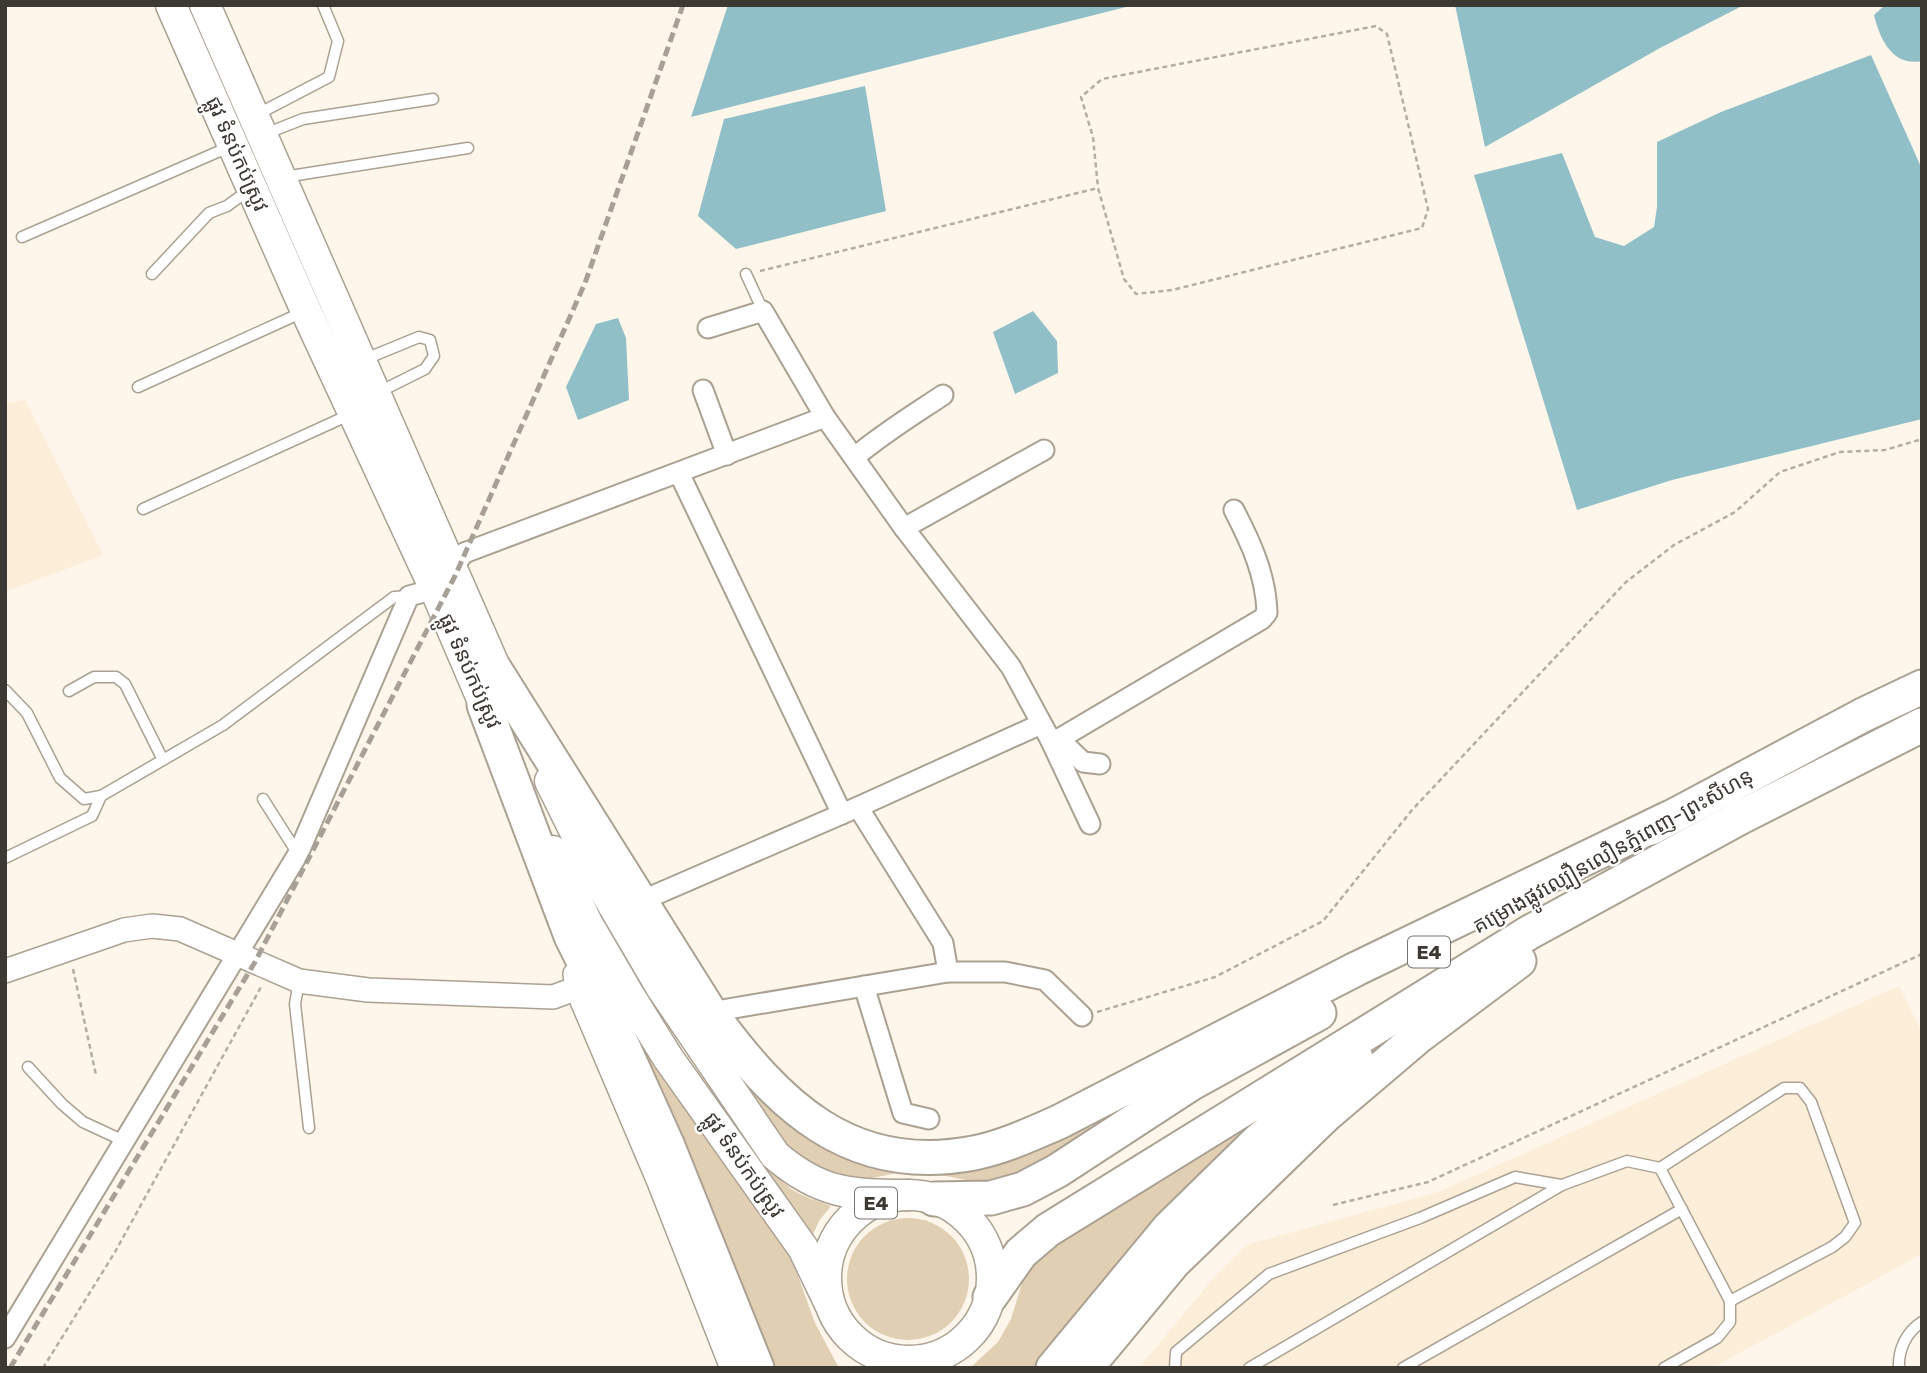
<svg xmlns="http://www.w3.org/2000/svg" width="1927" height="1373" font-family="Rubik,'Noto Sans Khmer',sans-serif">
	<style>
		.built { fill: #fceed8 }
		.green { fill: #e1cfb4 }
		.water { fill: #90bfc7 }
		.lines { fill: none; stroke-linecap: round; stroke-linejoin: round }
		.service-casing { stroke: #aba193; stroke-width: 13 }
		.minor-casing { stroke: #aba193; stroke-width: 23 }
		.tertiary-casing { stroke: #aba193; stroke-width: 26 }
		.primary-casing { stroke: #aba193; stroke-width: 33 }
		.motorway-casing { stroke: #aba193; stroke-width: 37 }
		.path { stroke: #b3ada3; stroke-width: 2.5; stroke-dasharray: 5 3.5; stroke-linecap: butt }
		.service { stroke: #fff; stroke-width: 10 }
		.minor { stroke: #fff; stroke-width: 19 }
		.tertiary { stroke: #fff; stroke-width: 23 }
		.primary { stroke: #fff; stroke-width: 30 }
		.motorway { stroke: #fff; stroke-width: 33 }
		.rail { stroke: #a7a097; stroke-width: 5; stroke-dasharray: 10 5; stroke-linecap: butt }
		.labels { text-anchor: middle; stroke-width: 5; stroke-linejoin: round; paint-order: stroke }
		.shield { fill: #fff; stroke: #767470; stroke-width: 2 }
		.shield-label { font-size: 19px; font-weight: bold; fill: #3c3832 }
		.street-label { font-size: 21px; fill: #3c3832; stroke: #fff }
	</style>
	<rect width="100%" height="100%" fill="#fef6ea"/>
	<g class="built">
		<path d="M25 400 103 555 5 592V404Z"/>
		<path d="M1899 986 1922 1033V1254L1712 1368H1139L1211 1281 1246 1245 1438 1192Z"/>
	</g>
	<g class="green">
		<path d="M648 1041 783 1245 797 1273 815 1323 839 1368H774L761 1343 639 1045Z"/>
		<path d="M755 1091 872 1164 1087 1123 1092 1132 1031 1169 985 1184 931 1173 902 1172 863 1180 833 1175 800 1158 775 1131 749 1096Z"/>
		<path d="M729 1112C747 1139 765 1169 791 1189 803 1197 818 1201 831 1206L819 1221 812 1237 725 1115Z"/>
		<path d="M1235 1129 1241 1140 1064 1368H970L998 1342 1011 1319 1026 1270 1045 1248Z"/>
		<circle cx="908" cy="1279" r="61"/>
	</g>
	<g class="water">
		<path d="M728 5H1134L691 117Z"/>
		<path d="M1455 5H1744L1660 48 1485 147Z"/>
		<path d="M1885 5H1922V61C1893 67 1880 40 1874 15Z"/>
		<path d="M1871 55 1922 169V419L1672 480 1577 510 1474 175 1562 153 1595 237 1624 246 1654 227 1657 207V142L1721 112Z"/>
		<path d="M865 86 886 211 736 249 698 216 724 119Z"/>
		<path d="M1033 311 1057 341 1058 373 1015 394 993 332Z"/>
		<path d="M618 318 626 338 629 400 578 420 566 387 596 324Z"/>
	</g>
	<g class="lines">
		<g class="service-casing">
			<g id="service">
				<path d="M258 114 329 77 338 41 323 5"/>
				<path d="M265 134 303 119 433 99"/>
				<path d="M284 177 468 148"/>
				<path d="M22 237 229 147"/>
				<path d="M152 274 209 213 227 206 249 190"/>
				<path d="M746 274 763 311"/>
				<path d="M363 360 419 337 430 340 434 356 425 369 379 392"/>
				<path d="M138 387 303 312"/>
				<path d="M143 509 349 415"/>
				<path d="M5 690 27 713 60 778 84 799 101 796 223 725 394 597 409 596"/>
				<path d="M69 691 94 677H116L125 684 163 760"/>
				<path d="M263 799 298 854"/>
				<path d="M5 858 92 816 101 796"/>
				<path d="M299 981 295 1004 309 1128"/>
				<path d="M28 1067 62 1104 83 1122 124 1141"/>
				<path d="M1660 1168 1784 1088H1800L1811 1102 1855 1223 1845 1237 1832 1247 1730 1301"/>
				<path d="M1175 1368 1176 1352 1269 1274 1420 1218 1515 1177 1561 1185"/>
				<path d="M1249 1368 1562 1185 1627 1161 1660 1168 1730 1301V1322L1717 1338 1664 1368"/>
				<path d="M1403 1368 1682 1209"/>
				<path d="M1899 1368C1898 1350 1906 1332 1922 1322"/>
			</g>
		</g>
		<g class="minor-casing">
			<g id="minor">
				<path d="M708 328 763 311 825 417 904 528 1011 667 1050 739 1090 824"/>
				<path d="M703 390 727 455"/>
				<path d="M855 457C882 434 913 415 943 395"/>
				<path d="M679 473 842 814"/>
				<path d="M904 528 1044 450"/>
				<path d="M1050 739H1059L1262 619 1267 613C1266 575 1251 543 1234 510"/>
				<path d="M1059 739 1083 762 1100 764"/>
				<path d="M858 807 943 943 948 972"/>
				<path d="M641 901 858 807 1041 724"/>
				<path d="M864 986 903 1113 929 1119"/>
				<path d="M710 1012 948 972H1005L1045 980 1082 1016"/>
				<path d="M5 1338 298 854 409 596 435 589 464 553 825 417"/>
			</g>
		</g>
		<g class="tertiary-casing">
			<g id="tertiary">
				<path d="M5 971 124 930 152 926 180 929 299 981 368 990 553 997 594 982"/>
				<path d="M575 974 577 989 659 1182 732 1368"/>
			</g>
		</g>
		<g class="primary-casing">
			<g id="primary">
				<path d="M171 5 306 311 435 589 494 727"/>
				<path d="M205 5 505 690"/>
				<path d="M550 781 603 888 661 987 775 1155C820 1194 851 1195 908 1195"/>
				<path d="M553 851 587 923 629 995 668 1058 803 1248 829 1302"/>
				<circle cx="909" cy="1278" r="83"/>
			</g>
		</g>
		<g class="motorway-casing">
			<g id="motorway">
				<path d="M494 668 710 1012C777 1104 849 1177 974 1153 1004 1147 1031 1134 1059 1122L1356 969 1669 818"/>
				<path d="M484 705 571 936 594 982 667 1144 757 1368"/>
				<path d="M1651 828 1863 715 1922 687"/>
				<path d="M934 1199 991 1198 1023 1189 1057 1171 1192 1083 1319 1013"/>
				<path d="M990 1297 1021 1253 1048 1230 1530 932 1741 817 1922 725"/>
				<path d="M1053 1368 1169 1228 1259 1140 1356 1058"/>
				<path d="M1086 1368 1174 1262 1326 1115 1419 1036 1519 961"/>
			</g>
		</g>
		<g class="path">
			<path d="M760 271 1098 188 1124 279 1136 294 1172 290 1422 228 1428 209 1387 34 1376 26 1102 79 1081 97 1093 137 1098 188"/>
			<path d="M73 969 96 1075"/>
			<path d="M1097 1012 1215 977 1323 921 1412 810 1626 582 1674 545 1735 512 1780 472 1840 452 1885 450 1922 439"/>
			<path d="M1333 1205 1428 1182 1922 954"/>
			<path d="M43 1368 115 1252 261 987"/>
		</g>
		<use href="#service" class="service"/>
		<use href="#minor" class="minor"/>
		<use href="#tertiary" class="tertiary"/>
		<use href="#primary" class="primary"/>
		<use href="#motorway" class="motorway"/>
		<path class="rail" d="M10 1368 255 962 455 576 585 283 683 5"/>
	</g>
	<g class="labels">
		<g class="shield">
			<rect x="1408" y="936.5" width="42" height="31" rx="5"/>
			<rect x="855" y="1187.5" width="42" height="31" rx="5"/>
		</g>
		<g class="shield-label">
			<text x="1429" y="959">E4</text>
			<text x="876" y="1210">E4</text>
		</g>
		<g class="street-label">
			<text transform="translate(237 154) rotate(66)" y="7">ផ្លូវ ទំនប់កប់ស្រូវ</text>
			<text transform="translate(470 671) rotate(66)" y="7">ផ្លូវ ទំនប់កប់ស្រូវ</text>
			<text transform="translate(1613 851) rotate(-29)" y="7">គម្រោងផ្លូវល្បឿនលឿនភ្នំពេញ-ព្រះសីហនុ</text>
			<text transform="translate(744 1165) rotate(55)" y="7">ផ្លូវ ទំនប់កប់ស្រូវ</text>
		</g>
	</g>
	<rect width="1927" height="1373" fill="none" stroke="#3c3832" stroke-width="14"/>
</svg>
